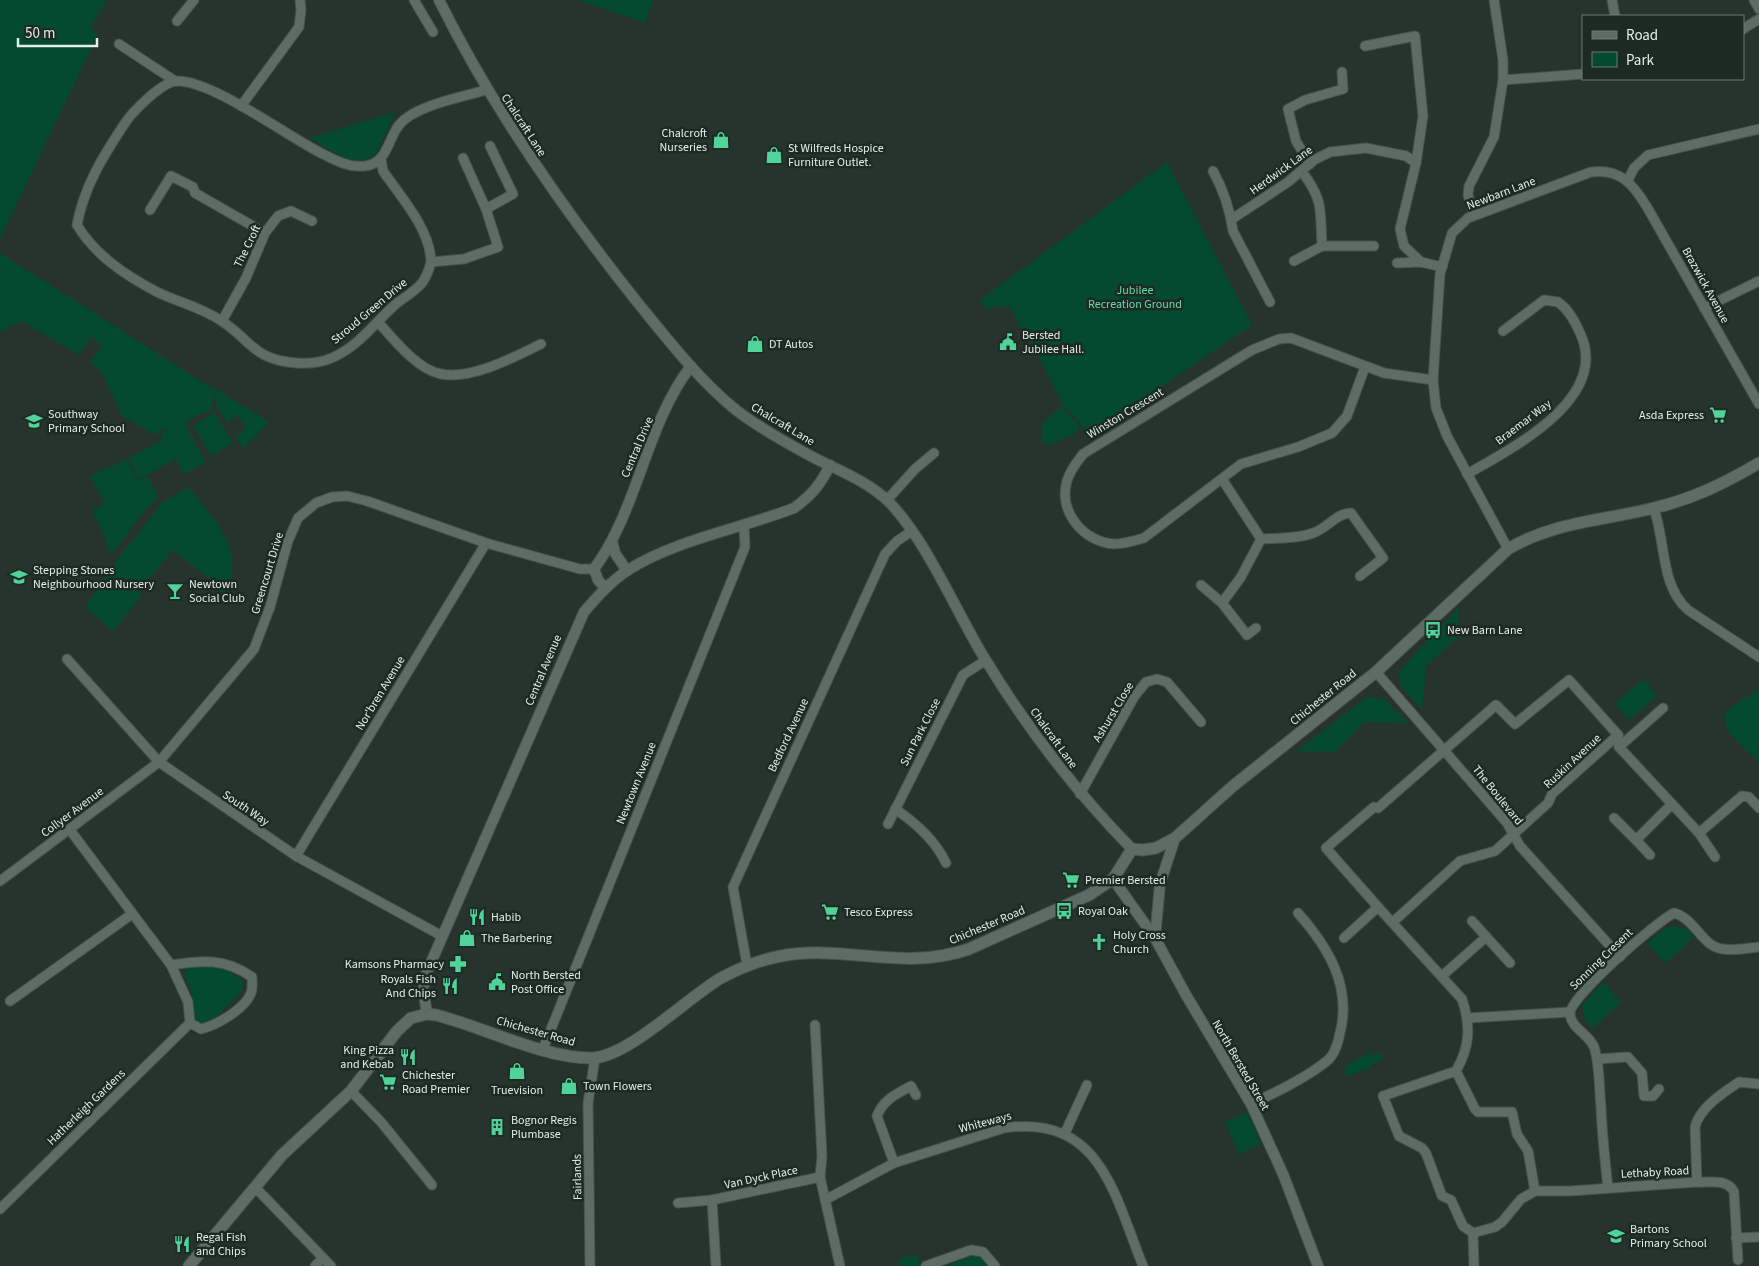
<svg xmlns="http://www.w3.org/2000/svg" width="1759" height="1266" font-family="'Source Sans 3',sans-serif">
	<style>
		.green { fill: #034a2f }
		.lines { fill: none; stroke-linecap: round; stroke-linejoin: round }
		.minor-casing { stroke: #46524c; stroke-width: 11 }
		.tertiary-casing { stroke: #46524c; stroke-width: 12 }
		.secondary-casing { stroke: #46524c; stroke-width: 13 }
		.minor { stroke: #5d6c64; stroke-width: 9 }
		.tertiary { stroke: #5d6c64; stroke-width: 10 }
		.secondary { stroke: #5d6c64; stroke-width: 11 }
		.labels { text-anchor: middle; stroke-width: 5; stroke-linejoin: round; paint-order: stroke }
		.street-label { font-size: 12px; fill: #e4ede8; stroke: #1d2a23 }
		.poi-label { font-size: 12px; fill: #e4ede8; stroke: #1d2a23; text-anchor: start }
		.park-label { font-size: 12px; fill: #64dba4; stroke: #1d2a23 }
	</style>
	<rect width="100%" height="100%" fill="#27342d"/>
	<g class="green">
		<path d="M0 0H107L91 27 97 36 0 239Z"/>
		<path d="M578 0H653L645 23Z"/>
		<path d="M395 112C392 120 381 147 377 152 359 173 327 148 310 138Z"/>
		<path d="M1167 162 1252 325 1090 435 1062 404 1039 357 1008 305 1001 309 998 305 988 311 980 300Z"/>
		<path d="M0 253 210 387 215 399 210 411 193 417 185 424 206 462 184 474 172 452 175 460 139 479 128 458 164 439 161 433 170 428 163 429 155 435 122 416 101 371 90 363 102 345 91 337 79 355 22 321 0 332Z"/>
		<path d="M211 386 269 422 243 449 236 436 246 428 238 416 227 422 216 405 217 400Z"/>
		<path d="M1061 406 1080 427 1074 434 1050 445 1042 442 1041 425Z"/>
		<path d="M214 412 233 443 211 456 193 426Z"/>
		<path d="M126 459 137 480 148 477 159 497 146 509 113 553 107 550 106 540 93 511 104 503 90 476Z"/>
		<path d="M189 487C214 520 252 556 221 598L213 582 173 550 138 591 142 595 113 631 85 607 122 553 163 502Z"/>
		<path d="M1459 607 1457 638 1426 666 1422 710 1400 685V670Z"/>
		<path d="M1643 679 1657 696 1629 720 1615 704Z"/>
		<path d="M1759 690V763L1729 733 1724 719 1728 709Z"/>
		<path d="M1372 697 1385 700 1408 723 1364 722 1334 752 1296 751 1366 698Z"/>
		<path d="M1673 926 1687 929 1694 937 1665 963 1647 943 1665 928Z"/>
		<path d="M200 964 226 968 243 981 242 992 210 1023 204 1024 195 1020 191 990 184 975 187 967Z"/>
		<path d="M1603 982 1621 1002 1592 1029 1585 1020 1582 1006Z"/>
		<path d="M1369 1052 1372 1056 1380 1052 1384 1059 1371 1064 1372 1067 1347 1076 1344 1067Z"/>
		<path d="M1247 1112 1261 1144 1239 1154 1225 1122Z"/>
		<path d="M916 1254 921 1266H901L897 1260Z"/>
		<path d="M973 1255 986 1260 991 1266H946Z"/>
	</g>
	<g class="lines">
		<g class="minor-casing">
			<g id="minor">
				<path d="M414 0 433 32"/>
				<path d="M1612 0 1615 16"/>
				<path d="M1754 0 1759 9"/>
				<path d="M177 21 194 0"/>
				<path d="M1743 29 1759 19"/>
				<path d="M119 44 175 81"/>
				<path d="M1365 46 1415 36 1423 116 1416 163"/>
				<path d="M1503 80 1583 74"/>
				<path d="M241 106 299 27 301 10 300 0"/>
				<path d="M381 159 383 171C401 197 429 228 431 260 431 266 425 280 421 284 414 292 405 297 397 303 376 321 360 345 334 357 323 362 309 364 297 363 252 360 251 339 220 320 200 307 178 302 157 292 125 275 96 256 77 225 84 187 102 158 123 126 131 113 161 82 177 81 213 81 284 134 319 152 333 159 347 168 365 166 387 164 388 139 399 125 415 105 463 97 486 90"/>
				<path d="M1310 164 1296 141 1288 109 1305 100 1343 89 1342 72"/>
				<path d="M1213 171C1223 189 1230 210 1233 231L1270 302"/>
				<path d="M1302 172C1324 200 1320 211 1322 246H1374"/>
				<path d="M1628 180 1634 168 1648 155 1759 129"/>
				<path d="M486 209 513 194 490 146"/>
				<path d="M150 210 171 176 193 187 195 193 265 233"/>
				<path d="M1474 215 1468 195 1469 186 1494 137 1503 80V60L1494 0"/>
				<path d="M1232 219 1288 182 1314 160 1330 152 1366 148 1406 156 1416 163 1400 229 1404 246 1421 262"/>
				<path d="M1294 261 1322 246"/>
				<path d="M431 262 464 259 498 247 486 209 463 158"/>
				<path d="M1397 263 1421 262 1442 267"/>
				<path d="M1704 308 1759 281"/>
				<path d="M222 321 246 278 265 233 278 216 291 211 312 221"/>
				<path d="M379 323C394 340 418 370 441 374 472 380 514 357 541 344"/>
				<path d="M1365 367 1347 416 1332 433 1298 447 1241 464 1144 538C1134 541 1124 544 1114 544 1083 542 1058 511 1067 481 1070 470 1077 462 1083 454L1252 350 1279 339 1291 338 1384 373 1433 380"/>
				<path d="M1467 474C1513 448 1611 398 1580 333 1575 321 1568 309 1558 302L1544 300 1503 331"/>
				<path d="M1222 479 1261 539 1241 577 1222 603"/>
				<path d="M887 500 915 469 934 453"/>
				<path d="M1654 509C1666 542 1660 585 1688 610L1759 657"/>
				<path d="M1261 539C1278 538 1297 539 1313 533 1327 529 1336 513 1351 513L1383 558 1360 576"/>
				<path d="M1508 549 1447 436 1436 408 1433 380 1440 274 1452 233 1468 218 1591 172C1620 168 1633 184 1647 207L1759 404"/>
				<path d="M1201 585 1222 603 1247 635 1256 628"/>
				<path d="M67 659 159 762 296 856 442 936"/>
				<path d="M1376 672 1507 823 1520 846 1620 957"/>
				<path d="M1618 735 1619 747 1699 833 1715 857"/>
				<path d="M1619 747 1663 708"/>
				<path d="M1080 794 1134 697 1146 682 1157 679 1167 682 1201 722"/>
				<path d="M895 809C916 823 935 840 946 863"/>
				<path d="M1614 818 1636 840"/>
				<path d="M888 824 963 675 986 660"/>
				<path d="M1699 833 1742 796 1749 797 1759 808"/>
				<path d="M1650 855 1636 840 1671 805"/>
				<path d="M296 856 486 543"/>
				<path d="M0 881 159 762 254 649 270 607 288 541 298 518 316 503 332 497 347 496 367 501 486 543 580 569H594"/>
				<path d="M1378 907 1462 999C1471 1026 1470 1047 1456 1071L1383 1096 1399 1136 1422 1148 1426 1153 1442 1196 1451 1200 1463 1226 1473 1233 1495 1227 1502 1222 1521 1199 1535 1191 1528 1151 1517 1134 1512 1112H1478L1475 1109 1456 1071"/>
				<path d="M1472 921 1510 963"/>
				<path d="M1393 922 1460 861 1495 851 1548 803 1552 794 1618 735"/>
				<path d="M1344 938 1378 907 1326 848 1374 807 1378 808 1496 705 1515 724 1569 680 1618 735"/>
				<path d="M171 965C202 960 225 958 252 977 252 982 253 988 251 993 245 1009 217 1025 201 1029L190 1023"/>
				<path d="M747 965 733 887 885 554 897 541 912 531"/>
				<path d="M1442 976 1486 937"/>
				<path d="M10 1001 132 914"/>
				<path d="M1468 1018 1570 1012"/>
				<path d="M815 1025 822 1156 820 1177 840 1266"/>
				<path d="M543 1049 745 547 744 524"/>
				<path d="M1597 1059 1628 1057 1642 1073 1644 1096H1653L1659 1089"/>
				<path d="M351 1091 381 1122 432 1185"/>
				<path d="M1251 1104C1275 1093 1308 1077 1328 1060 1335 1054 1338 1043 1340 1033 1352 986 1328 947 1298 913"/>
				<path d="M1065 1133 1087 1085"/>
				<path d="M894 1163 877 1116C883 1100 896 1094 911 1086L916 1095"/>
				<path d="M1697 1182C1710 1183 1727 1178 1734 1192L1738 1260"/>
				<path d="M255 1187 331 1266"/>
				<path d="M1608 1188C1605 1161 1602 1134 1601 1107 1599 1089 1600 1068 1595 1050 1592 1035 1570 1029 1570 1013 1571 996 1656 922 1674 913 1695 918 1702 947 1723 949 1735 951 1748 948 1759 947"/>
				<path d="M1535 1191H1570L1697 1182 1695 1127C1700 1107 1723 1093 1739 1082L1759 1084"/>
				<path d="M825 1200 894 1163 1004 1128C1101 1114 1114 1195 1143 1266"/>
				<path d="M678 1203 712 1200"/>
				<path d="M0 1209 190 1023 188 1002 171 965 70 830"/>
				<path d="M1473 1233 1474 1266"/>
				<path d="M1736 1238 1759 1237"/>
				<path d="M315 1266 323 1258"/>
				<path d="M590 1266 588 1103 595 1058"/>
				<path d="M716 1266 712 1200 820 1177"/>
				<path d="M926 1266 971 1250 983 1252 995 1266"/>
			</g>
		</g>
		<g class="tertiary-casing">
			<g id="tertiary">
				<path d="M439 0C493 109 562 208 638 303 668 340 699 380 736 410 758 427 783 441 807 454 834 469 867 480 889 502 927 541 956 612 985 659 1027 728 1076 792 1132 849"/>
				<path d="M612 541 615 553 627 571"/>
				<path d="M605 588 598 580 594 569C638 510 646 424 691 366"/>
				<path d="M1113 879 1155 938 1186 995 1251 1104 1283 1174 1318 1266"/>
				<path d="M1155 938 1160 884 1175 838"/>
				<path d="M427 1014 423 989 426 974 584 612C597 597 611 581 628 570 678 539 740 529 794 508 811 496 821 484 830 465"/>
			</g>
		</g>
		<g class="secondary-casing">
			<path id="secondary" d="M189 1266 282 1155 351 1091 397 1031 411 1018 427 1014 436 1015C484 1027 544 1059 593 1058 629 1056 687 998 721 978 740 968 759 960 781 956 845 944 903 972 969 949L1089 895 1113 879 1132 849 1143 850 1156 848 1175 838 1233 786 1376 672 1508 549C1556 521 1602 521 1654 508 1693 499 1725 483 1759 463"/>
		</g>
		<use href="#minor" class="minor"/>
		<use href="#tertiary" class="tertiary"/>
		<use href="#secondary" class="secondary"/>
	</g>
	<defs>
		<g id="shop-bare" transform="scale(1.35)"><path d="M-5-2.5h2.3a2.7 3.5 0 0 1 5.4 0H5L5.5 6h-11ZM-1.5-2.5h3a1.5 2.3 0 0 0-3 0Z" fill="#4fd399" stroke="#1d2a23" stroke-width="2.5" paint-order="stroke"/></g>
		<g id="civic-bare" transform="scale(1.35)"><path d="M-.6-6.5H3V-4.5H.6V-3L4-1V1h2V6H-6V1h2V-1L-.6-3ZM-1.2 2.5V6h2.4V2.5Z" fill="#4fd399" stroke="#1d2a23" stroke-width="2.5" paint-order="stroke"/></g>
		<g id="supermarket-bare" transform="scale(1.35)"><path d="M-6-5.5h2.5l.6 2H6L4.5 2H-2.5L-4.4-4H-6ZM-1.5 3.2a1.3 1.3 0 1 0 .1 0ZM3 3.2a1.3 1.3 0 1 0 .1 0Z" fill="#4fd399" stroke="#1d2a23" stroke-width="2.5" paint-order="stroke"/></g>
		<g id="school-bare" transform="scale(1.35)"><path d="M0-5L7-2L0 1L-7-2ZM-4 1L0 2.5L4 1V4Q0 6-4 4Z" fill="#4fd399" stroke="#1d2a23" stroke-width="2.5" paint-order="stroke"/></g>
		<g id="bar-bare" transform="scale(1.35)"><path d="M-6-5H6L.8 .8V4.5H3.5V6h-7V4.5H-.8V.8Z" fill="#4fd399" stroke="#1d2a23" stroke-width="2.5" paint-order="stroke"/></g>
		<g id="bus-bare" transform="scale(1.35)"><path d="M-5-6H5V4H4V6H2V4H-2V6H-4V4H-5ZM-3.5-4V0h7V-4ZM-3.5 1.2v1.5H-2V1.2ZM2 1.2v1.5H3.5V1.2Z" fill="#4fd399" stroke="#1d2a23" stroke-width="2.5" paint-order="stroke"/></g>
		<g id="restaurant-bare" transform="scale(1.35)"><path d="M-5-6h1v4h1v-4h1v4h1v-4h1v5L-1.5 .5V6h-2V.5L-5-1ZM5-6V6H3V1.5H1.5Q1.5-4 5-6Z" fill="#4fd399" stroke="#1d2a23" stroke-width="2.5" paint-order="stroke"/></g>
		<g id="church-bare" transform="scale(1.35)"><path d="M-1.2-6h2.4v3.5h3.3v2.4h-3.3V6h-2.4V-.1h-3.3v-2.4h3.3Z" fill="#4fd399" stroke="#1d2a23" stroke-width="2.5" paint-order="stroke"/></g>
		<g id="pharmacy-bare" transform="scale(1.35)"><path d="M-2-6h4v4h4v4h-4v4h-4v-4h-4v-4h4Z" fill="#4fd399" stroke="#1d2a23" stroke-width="2.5" paint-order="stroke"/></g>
		<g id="building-bare" transform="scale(1.35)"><path d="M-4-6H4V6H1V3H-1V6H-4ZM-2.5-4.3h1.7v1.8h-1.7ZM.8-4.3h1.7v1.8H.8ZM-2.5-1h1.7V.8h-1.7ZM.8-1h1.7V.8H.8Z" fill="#4fd399" stroke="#1d2a23" stroke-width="2.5" paint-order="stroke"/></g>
	</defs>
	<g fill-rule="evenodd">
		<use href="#shop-bare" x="721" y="140"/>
		<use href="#shop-bare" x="774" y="155"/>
		<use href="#civic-bare" x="1008" y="342"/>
		<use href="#shop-bare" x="755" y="344"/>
		<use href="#supermarket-bare" x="1718" y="415"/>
		<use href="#school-bare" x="34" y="421"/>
		<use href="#school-bare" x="19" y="577"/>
		<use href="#bar-bare" x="175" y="591"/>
		<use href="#bus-bare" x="1433" y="630"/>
		<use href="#supermarket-bare" x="1071" y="880"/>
		<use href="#bus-bare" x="1064" y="911"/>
		<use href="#supermarket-bare" x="830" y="912"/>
		<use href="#restaurant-bare" x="477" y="917"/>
		<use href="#shop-bare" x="467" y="938"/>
		<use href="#church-bare" x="1099" y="942"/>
		<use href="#pharmacy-bare" x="458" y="964"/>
		<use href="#civic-bare" x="497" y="982"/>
		<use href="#restaurant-bare" x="450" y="986"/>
		<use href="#restaurant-bare" x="408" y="1057"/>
		<use href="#shop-bare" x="517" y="1071"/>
		<use href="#supermarket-bare" x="388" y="1082"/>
		<use href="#shop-bare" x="569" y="1086"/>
		<use href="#building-bare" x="497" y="1127"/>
		<use href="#school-bare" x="1616" y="1236"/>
		<use href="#restaurant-bare" x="182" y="1244"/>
	</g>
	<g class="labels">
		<g class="street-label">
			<text transform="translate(524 125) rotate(57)" y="4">Chalcraft Lane</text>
			<text transform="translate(1281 170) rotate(-36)" y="4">Herdwick Lane</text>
			<text transform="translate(1501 193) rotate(-21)" y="4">Newbarn Lane</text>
			<text transform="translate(247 246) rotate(-64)" y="4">The Croft</text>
			<text transform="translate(1706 285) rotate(61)" y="4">Brazwick Avenue</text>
			<text transform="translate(369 311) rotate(-40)" y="4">Stroud Green Drive</text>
			<text transform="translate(1125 413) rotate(-31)" y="4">Winston Crescent</text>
			<text transform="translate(1523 422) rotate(-37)" y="4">Braemar Way</text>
			<text transform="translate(783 424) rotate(31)" y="4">Chalcraft Lane</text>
			<text transform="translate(637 447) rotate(-67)" y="4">Central Drive</text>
			<text transform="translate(267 573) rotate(-73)" y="4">Greencourt Drive</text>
			<text transform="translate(543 670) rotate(-67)" y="4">Central Avenue</text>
			<text transform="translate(380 693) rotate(-59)" y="4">Nor'bren Avenue</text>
			<text transform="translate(1323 697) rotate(-39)" y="4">Chichester Road</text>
			<text transform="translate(1113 712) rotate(-59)" y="4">Ashurst Close</text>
			<text transform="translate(920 732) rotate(-63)" y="4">Sun Park Close</text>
			<text transform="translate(788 735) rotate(-65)" y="4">Bedford Avenue</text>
			<text transform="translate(1054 738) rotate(54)" y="4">Chalcraft Lane</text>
			<text transform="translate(1572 761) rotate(-43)" y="4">Ruskin Avenue</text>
			<text transform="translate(636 783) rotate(-68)" y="4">Newtown Avenue</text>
			<text transform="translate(1498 795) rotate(51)" y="4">The Boulevard</text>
			<text transform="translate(246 808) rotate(34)" y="4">South Way</text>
			<text transform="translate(72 812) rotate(-37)" y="4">Collyer Avenue</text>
			<text transform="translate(987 925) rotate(-23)" y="4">Chichester Road</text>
			<text transform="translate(1601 959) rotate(-44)" y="4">Sonning Cresent</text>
			<text transform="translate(536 1031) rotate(16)" y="4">Chichester Road</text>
			<text transform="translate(1241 1065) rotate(60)" y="4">North Bersted Street</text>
			<text transform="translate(86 1107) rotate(-44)" y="4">Hatherleigh Gardens</text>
			<text transform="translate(985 1122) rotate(-15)" y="4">Whiteways</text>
			<text transform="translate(1655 1172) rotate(-3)" y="4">Lethaby Road</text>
			<text transform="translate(577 1177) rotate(-91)" y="4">Fairlands</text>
			<text transform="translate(761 1177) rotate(-12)" y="4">Van Dyck Place</text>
		</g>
		<g class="poi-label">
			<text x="707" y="137" text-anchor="end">Chalcroft<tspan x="707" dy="14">Nurseries</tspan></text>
			<text x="788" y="152">St Wilfreds Hospice<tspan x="788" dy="14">Furniture Outlet.</tspan></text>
			<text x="1022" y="339">Bersted<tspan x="1022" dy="14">Jubilee Hall.</tspan></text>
			<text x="769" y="348">DT Autos</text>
			<text x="48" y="418">Southway<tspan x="48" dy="14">Primary School</tspan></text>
			<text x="1704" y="419" text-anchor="end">Asda Express</text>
			<text x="33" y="574">Stepping Stones<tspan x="33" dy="14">Neighbourhood Nursery</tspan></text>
			<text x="189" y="588">Newtown<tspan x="189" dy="14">Social Club</tspan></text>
			<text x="1447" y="634">New Barn Lane</text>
			<text x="1085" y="884">Premier Bersted</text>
			<text x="1078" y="915">Royal Oak</text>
			<text x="844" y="916">Tesco Express</text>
			<text x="491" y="921">Habib</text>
			<text x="1113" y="939">Holy Cross<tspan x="1113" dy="14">Church</tspan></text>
			<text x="481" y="942">The Barbering</text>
			<text x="444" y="968" text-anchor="end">Kamsons Pharmacy</text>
			<text x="511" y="979">North Bersted<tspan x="511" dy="14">Post Office</tspan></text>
			<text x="436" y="983" text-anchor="end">Royals Fish<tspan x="436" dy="14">And Chips</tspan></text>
			<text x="394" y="1054" text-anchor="end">King Pizza<tspan x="394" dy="14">and Kebab</tspan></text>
			<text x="402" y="1079">Chichester<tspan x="402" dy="14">Road Premier</tspan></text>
			<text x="583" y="1090">Town Flowers</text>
			<text x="517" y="1094" text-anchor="middle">Truevision</text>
			<text x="511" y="1124">Bognor Regis<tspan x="511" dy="14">Plumbase</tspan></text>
			<text x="1630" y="1233">Bartons<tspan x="1630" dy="14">Primary School</tspan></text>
			<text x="196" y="1241">Regal Fish<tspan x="196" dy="14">and Chips</tspan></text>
		</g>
		<g class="park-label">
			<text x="1135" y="294">Jubilee<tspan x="1135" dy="14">Recreation Ground</tspan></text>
		</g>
	</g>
	<rect x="1582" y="15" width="162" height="65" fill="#1d2a23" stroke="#6d7872"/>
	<rect x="1592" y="31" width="25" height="8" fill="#5d6c64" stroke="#6d7872"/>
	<text x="1626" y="40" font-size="15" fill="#e4ede8">Road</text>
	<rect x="1592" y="52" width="25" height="15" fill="#034a2f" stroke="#6d7872"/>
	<text x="1626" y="65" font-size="15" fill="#e4ede8">Park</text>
	<path d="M18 38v8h79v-8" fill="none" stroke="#e4ede8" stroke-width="2.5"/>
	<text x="25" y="38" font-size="15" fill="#e4ede8" stroke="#1d2a23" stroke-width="4" paint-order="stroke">50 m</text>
</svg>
